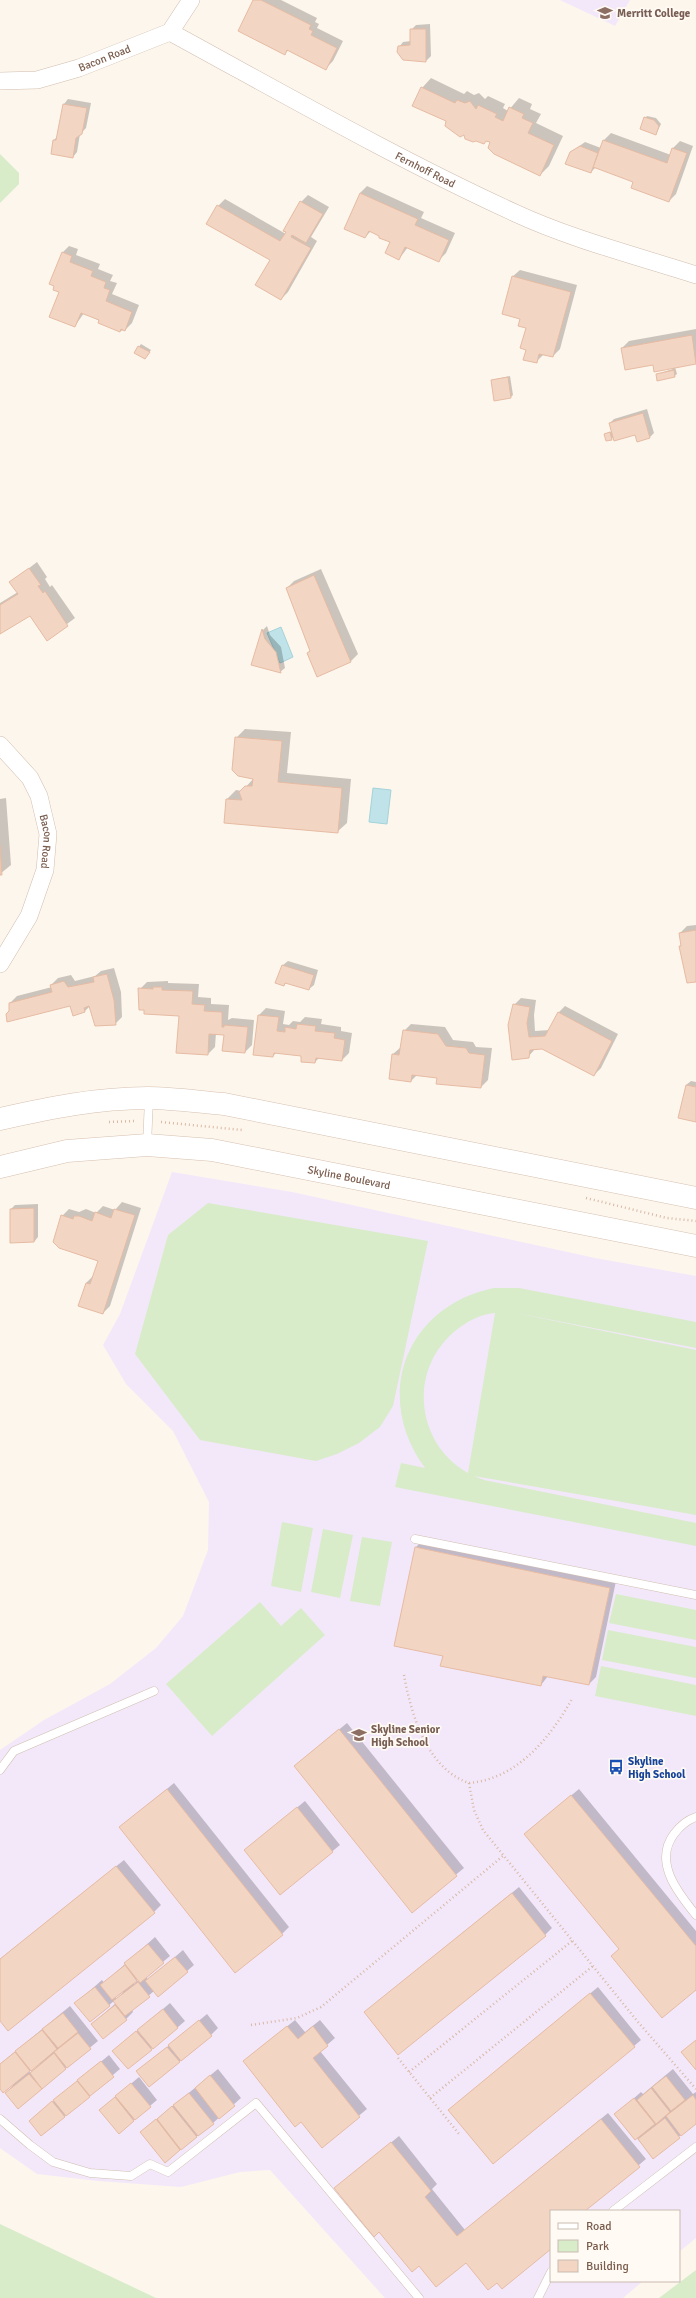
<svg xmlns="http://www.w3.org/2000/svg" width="696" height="2298" font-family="Signika,sans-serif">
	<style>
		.education { fill: #f3e8fa }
		.green { fill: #d8ecc9; fill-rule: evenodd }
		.water { fill: #bfe3e8; stroke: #a5d3da }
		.shadow { fill: #0003; fill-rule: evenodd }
		.building { fill: #f3d5c3; stroke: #e6bba3 }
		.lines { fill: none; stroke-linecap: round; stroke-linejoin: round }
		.service-casing { stroke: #d1beb0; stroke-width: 9 }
		.minor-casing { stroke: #d1beb0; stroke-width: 18 }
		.secondary-casing { stroke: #d6c0b0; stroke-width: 23 }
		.path { stroke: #d9b8a5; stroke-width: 2.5; stroke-dasharray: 1 3; stroke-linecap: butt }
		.service { stroke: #fff; stroke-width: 8 }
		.minor { stroke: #fff; stroke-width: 17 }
		.secondary { stroke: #fff; stroke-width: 22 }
		.labels { text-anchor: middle; stroke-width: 3.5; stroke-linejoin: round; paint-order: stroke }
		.education-label { font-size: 11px; font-weight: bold; fill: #785e54; stroke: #fffaf3; text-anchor: start }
		.street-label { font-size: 11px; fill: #7a5c4d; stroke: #fffaf3 }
		.transit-label { font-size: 11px; font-weight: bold; fill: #164399; stroke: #fffaf3; text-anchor: start }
	</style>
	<rect width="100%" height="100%" fill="#fdf6ec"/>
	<g class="education">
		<path d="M560 0H630L615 26Z"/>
		<path d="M172 1172 292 1192 595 1258 696 1276V2238L679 2252V2211H551V2281H643L623 2298H385L270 2170 240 2172 181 2187 98 2181 37 2174 0 2148V1750L44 1720 110 1684 156 1648 183 1616 208 1550 209 1502 173 1431 126 1384 103 1345 120 1314Z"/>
	</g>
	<g class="green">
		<path d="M0 154 19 173V184L0 203Z"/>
		<path d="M208 1203 428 1241 393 1406 380 1427 359 1443 337 1454 316 1461 200 1440 135 1354 168 1235Z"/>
		<path d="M494 1288H519L696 1322V1348L511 1312 696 1350V1515L474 1476 484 1480 696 1523V1546L395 1487 401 1463 425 1468C372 1396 406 1306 494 1288ZM495 1313 468 1473C416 1444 408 1371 454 1332 466 1322 480 1314 495 1313Z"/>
		<path d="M282 1522 313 1528 301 1592 271 1586Z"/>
		<path d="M323 1529 353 1535 340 1598 311 1592Z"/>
		<path d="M362 1537 392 1542 380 1606 350 1601Z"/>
		<path d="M616 1594 696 1610V1640L609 1623Z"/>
		<path d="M260 1602 281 1626 301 1608 325 1635 212 1736 166 1684Z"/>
		<path d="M608 1630 696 1647V1678L602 1660Z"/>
		<path d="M601 1666 696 1685V1716L595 1696Z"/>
		<path d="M0 2224 156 2298H0Z"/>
		<path d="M696 2270V2298H659Z"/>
	</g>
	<g class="water">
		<path d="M281 627 293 657 280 663 267 633Z"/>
		<path d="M373 788 391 790 387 824 369 822Z"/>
	</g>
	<g class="shadow">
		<path d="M254 0H281L317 18 315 22 319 24 317 28 343 41 333 61 326 68 289 50 285 53Z"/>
		<path d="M430 24 431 56 426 61 399 47 403 42 411 41V30L416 25Z"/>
		<path d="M431 78 464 94 467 91 474 95 479 93 485 99 488 96 505 104 503 108 508 111 519 98 532 104 530 109 541 114 536 123 563 136 549 166 540 175 491 141 464 134 448 121 422 88Z"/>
		<path d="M68 99 91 103 86 128 80 134 77 152 73 157 54 140 58 136 64 104Z"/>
		<path d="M647 116 656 118 661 124 656 134 645 118Z"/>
		<path d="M611 133 671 155 673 148 680 141 693 146 676 194 669 201 635 181 596 167 591 172 571 152 585 142 601 148 604 140Z"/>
		<path d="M367 186 424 212 421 218 455 233 446 253 439 260 408 247 399 259 391 242 371 231 365 237 360 193Z"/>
		<path d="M308 195 329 207 311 237 317 241 288 292 281 299 271 260 218 206 225 199 286 234 301 202Z"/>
		<path d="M69 246 78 249 76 255 100 264 98 269 113 275 110 281 117 283 112 294 139 305 132 323 125 330 120 331 84 313 75 326 60 292 62 253Z"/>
		<path d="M520 270 577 285 560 349 553 356 544 354 536 362 528 349 527 327 521 318 512 277Z"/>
		<path d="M696 329V363L675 367 677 374 674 376 657 374 673 369 672 368 654 364 622 348 629 341Z"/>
		<path d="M141 344 151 350 147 356 135 352Z"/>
		<path d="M510 376 513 395 511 397 492 380Z"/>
		<path d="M647 409 654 433 650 437 635 434 614 437 611 439 605 434 612 431 610 423 614 419Z"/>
		<path d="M37 562 47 577 45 579 50 587 52 585 75 618 47 639 30 614 0 633V603L18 592 11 582Z"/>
		<path d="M321 569 358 654 351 661 318 675 308 653 311 649 287 588 294 581Z"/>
		<path d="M267 626 270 635 281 647 285 668 280 672 252 664 263 630Z"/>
		<path d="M245 729 291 732 287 773 351 779 347 823 337 832 227 799 236 790 242 791 254 778 236 738Z"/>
		<path d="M6 798 11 865 0 874V799Z"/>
		<path d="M696 925V981L680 946 682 945 680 933 687 926Z"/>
		<path d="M288 961 318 970 314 985 309 989 286 982 284 985 283 965Z"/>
		<path d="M114 968 121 992 122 1017 115 1024 90 1006 85 1011 70 1005 10 1011V1003L17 996 52 987 51 985 58 978 71 975 75 981 95 976 101 971Z"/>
		<path d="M168 981V983L199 984 198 997 211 998V1004L229 1005 228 1020 232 1018 254 1020 252 1045 245 1052 225 1034 216 1033 215 1047 208 1054 180 1015 140 989 147 982Z"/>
		<path d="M521 998 536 1000 534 1015 535 1031 550 1030 558 1013 565 1006 618 1034 601 1068 594 1075 542 1048 535 1049 528 1057 514 1005Z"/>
		<path d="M266 1008 285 1011 283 1024 289 1025 293 1021 300 1022 305 1017 322 1019 321 1024 341 1027V1031L352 1033 349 1053 342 1060 319 1058 315 1062 303 1055 277 1052 273 1056 259 1015Z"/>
		<path d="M411 1024 445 1027 453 1040 473 1042 476 1047 492 1048 488 1080 481 1087 438 1077 418 1074 411 1081 393 1054 401 1047 404 1031Z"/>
		<path d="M691 1081 696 1082V1121L686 1085Z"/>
		<path d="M122 1202 141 1208 110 1306 103 1313 86 1283 93 1276 100 1260 62 1216 69 1209 79 1212 86 1209 96 1213 103 1206 115 1210Z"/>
		<path d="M38 1204V1237L34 1242 11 1209 15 1205Z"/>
		<path d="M423 1540 616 1581 596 1677 589 1684 548 1676 541 1685 444 1655 416 1547Z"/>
		<path d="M347 1723 464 1868 412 1911 302 1760Z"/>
		<path d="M174 1783 289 1927 282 1934 121 1827Z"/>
		<path d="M579 1789 696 1931V1988L620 1948 533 1827Z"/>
		<path d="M305 1801 340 1845 280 1894 245 1850Z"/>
		<path d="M124 1860 161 1905 154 1912 0 2019V1959Z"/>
		<path d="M519 1887 552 1928 545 1935 365 2012Z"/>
		<path d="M155 1937 170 1956 146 1976 148 1980 183 1950 194 1965 187 1971 154 1991 132 2010 133 2012 126 2019 103 2038 92 2024 116 2003 114 2001 90 2021 76 2003 102 1980 104 1983ZM138 1978 139 1980 134 1984 133 1983ZM122 1991 123 1992 117 1999 115 1997Z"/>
		<path d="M598 1987 641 2040 634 2046 457 2103Z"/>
		<path d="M170 2003 185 2021 178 2027 151 2049 114 2051Z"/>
		<path d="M70 2006 98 2041 18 2107 6 2093 15 2083 0 2087V2064ZM39 2063 40 2064 30 2073 29 2071Z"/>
		<path d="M207 2014 218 2028 211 2035 179 2062 138 2071Z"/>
		<path d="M295 2020 305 2032 320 2020 335 2038 320 2051 367 2109 322 2146 301 2121 244 2061Z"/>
		<path d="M109 2055 120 2069 42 2135 30 2121Z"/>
		<path d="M218 2069 241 2098 213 2123 180 2150 141 2132Z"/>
		<path d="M673 2069 693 2094 696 2092V2123L653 2157 616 2114 641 2092 643 2094Z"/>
		<path d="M139 2077 157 2100 119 2132 100 2110Z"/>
		<path d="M608 2113 646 2159 584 2211H551V2248L497 2281 343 2182 399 2136 437 2184 432 2189 465 2230Z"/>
	</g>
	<g class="building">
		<path d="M253 0H261L311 25 309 29 313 31 311 35 337 48 326 70 287 50 285 55 238 31Z"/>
		<path d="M410 29H426V62L403 60 397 52 398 46 410 45Z"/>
		<path d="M421 87 455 103 457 100 465 103 470 101 476 109 478 105 497 114 495 117 503 121 509 107 524 114 522 118 533 123 528 133 554 145 540 176 494 154 488 148 490 142 486 141 484 144 476 141 473 142 465 139 464 135 460 137 445 126 446 121 412 106Z"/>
		<path d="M63 104 87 108 82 134 76 138 73 158 51 154 53 140H56Z"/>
		<path d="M644 117 654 120 659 126 656 135 640 129Z"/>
		<path d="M603 140 667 163 672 148 687 153 669 202 631 188 633 182 593 167Z"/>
		<path d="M580 146 598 153 591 173 565 164 570 152Z"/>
		<path d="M360 193 418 219 415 225 449 240 439 262 405 247 399 260 385 253 390 242 379 238V236L369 231 365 238 344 229Z"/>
		<path d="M300 201 323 214 306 243 292 235 291 237 311 248 281 300 255 285 270 260 206 224 217 205 280 241 286 232 283 231Z"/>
		<path d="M62 252 72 256 70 262 93 271 91 276 106 282 104 288 110 290 106 301 132 312 125 331 121 329 120 332 98 323 99 320 81 313 75 327 49 317 59 292 53 290 54 286 49 284Z"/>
		<path d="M512 276 571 292 553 357 539 354 537 363 523 360 526 350 520 348 526 328 518 326 520 319 502 314Z"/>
		<path d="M692 335 696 364 654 372 653 365 625 370 621 348Z"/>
		<path d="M138 346 150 352 145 359 134 353Z"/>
		<path d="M674 370 675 377 657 381 656 374Z"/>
		<path d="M508 377 511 398 494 401 491 380Z"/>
		<path d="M643 413 650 438 637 442 635 435 614 441 609 423Z"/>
		<path d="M610 432 612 440 606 441 604 434Z"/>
		<path d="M29 568 41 585 38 586 43 593 45 591 68 626 47 641 30 616 0 634V605L18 594 9 582Z"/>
		<path d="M314 575 351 662 317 677 307 653 310 651 286 588Z"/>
		<path d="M262 629 265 639 276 652 281 673 251 665Z"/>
		<path d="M235 737 282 741 278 782 342 788 338 833 224 823 226 799 242 800 239 792 245 786H252L253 779 238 776 232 770Z"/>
		<path d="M0 845 2 875H0Z"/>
		<path d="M696 930V982L687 983 679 946H681L679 933Z"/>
		<path d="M282 965 314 975 309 990 285 983 284 986 275 983Z"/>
		<path d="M107 974 114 1000 116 1025 95 1026 89 1006 84 1008 85 1012 73 1016 70 1006 7 1022 6 1014 9 1011V1003L52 992 50 985 64 981 68 987 94 982 93 977Z"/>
		<path d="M153 987H162V990L193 991 192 1004 205 1005 204 1011 222 1012V1027H224V1025L248 1027 245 1053 222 1051 224 1035 209 1034 208 1055 176 1053 179 1016 144 1014V1010H139L138 988 153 989Z"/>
		<path d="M513 1004 530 1007 527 1023 529 1037 545 1036 558 1012 612 1041 594 1076 542 1049 530 1050 529 1058 512 1060 508 1025Z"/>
		<path d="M258 1015 279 1017 277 1031 285 1032V1027L296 1029 297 1024 316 1026 315 1031 335 1033 334 1038 345 1040 342 1061 316 1058 315 1063 301 1062V1056L274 1053 273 1057 253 1055Z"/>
		<path d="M403 1030 438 1034 446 1046 466 1048 469 1053 485 1055 481 1088 436 1084 437 1078 412 1075 411 1082 389 1079 392 1054 399 1055Z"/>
		<path d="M686 1085 696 1087V1122L678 1118Z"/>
		<path d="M34 1208V1242L10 1243V1209Z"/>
		<path d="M114 1209 135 1215 103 1314 78 1306 86 1283 90 1284 98 1261 59 1248 53 1242 61 1215 73 1219 74 1216H79L92 1221 95 1212 111 1218Z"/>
		<path d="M415 1547 610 1588 589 1685 543 1676 541 1686 440 1666 443 1656 394 1646Z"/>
		<path d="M339 1729 457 1876 412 1913 294 1766Z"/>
		<path d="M167 1789 283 1935 235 1973 119 1827Z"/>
		<path d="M571 1795 696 1946V1990L662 2018 611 1956 619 1949 524 1834Z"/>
		<path d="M297 1807 333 1852 280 1895 244 1850Z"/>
		<path d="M116 1866 155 1913 8 2031 0 2021V1959Z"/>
		<path d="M512 1893 546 1936 398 2055 364 2012Z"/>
		<path d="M148 1944 164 1963 140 1983 124 1963Z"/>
		<path d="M175 1957 188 1972 158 1997 145 1981Z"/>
		<path d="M125 1965 137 1981 112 2000 100 1985Z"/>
		<path d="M138 1982 150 1997 125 2016 113 2001Z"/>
		<path d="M95 1987 110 2006 90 2022 74 2003Z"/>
		<path d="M590 1993 635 2047 493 2164 448 2110Z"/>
		<path d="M115 2005 127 2020 103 2039 91 2024Z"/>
		<path d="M163 2009 178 2028 153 2049 137 2030Z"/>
		<path d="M63 2013 78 2032 58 2048 42 2029Z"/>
		<path d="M199 2020 212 2036 181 2061 168 2045Z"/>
		<path d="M287 2026 298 2039 313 2026 328 2046 313 2058 360 2117 322 2148 301 2122 295 2127 243 2061Z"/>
		<path d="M42 2030 57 2049 31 2071 15 2051Z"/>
		<path d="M136 2031 152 2050 128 2069 112 2051Z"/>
		<path d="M78 2033 91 2049 67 2068 54 2052Z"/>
		<path d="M696 2040V2070L681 2052Z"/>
		<path d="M167 2047 180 2062 149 2087 136 2071Z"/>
		<path d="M15 2052 30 2071 3 2093 0 2089V2064Z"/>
		<path d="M54 2053 66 2069 42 2089 30 2073Z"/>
		<path d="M101 2061 114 2077 90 2096 77 2080Z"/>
		<path d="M29 2074 42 2089 18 2109 5 2093Z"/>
		<path d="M210 2075 235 2106 219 2119 195 2088Z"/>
		<path d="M666 2076 685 2100 671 2111 652 2087Z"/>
		<path d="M77 2081 90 2097 66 2116 53 2100Z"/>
		<path d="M131 2083 151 2107 135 2120 115 2096Z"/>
		<path d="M651 2088 670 2112 656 2124 637 2100Z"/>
		<path d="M189 2093 214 2124 198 2136 173 2105Z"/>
		<path d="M693 2095 696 2100V2124L681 2136 666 2116Z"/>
		<path d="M115 2097 134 2121 119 2134 99 2110Z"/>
		<path d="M634 2098 655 2124 635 2140 614 2114Z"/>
		<path d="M52 2101 65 2117 41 2136 29 2121Z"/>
		<path d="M172 2106 197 2137 181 2150 157 2119Z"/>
		<path d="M665 2118 680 2138 653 2159 638 2139Z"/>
		<path d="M156 2119 180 2150 165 2163 140 2132Z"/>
		<path d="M601 2119 640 2167 585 2211H551V2249L502 2289 497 2283 488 2290 466 2263 436 2287 419 2266 412 2272 379 2232 374 2237 334 2188 391 2142 431 2191 425 2197 457 2236Z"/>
	</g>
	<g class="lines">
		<g class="service-casing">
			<g id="service">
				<path d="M147 1145 149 1099"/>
				<path d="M415 1539 696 1595"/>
				<path d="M0 1770 14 1751 154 1691"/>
				<path d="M696 1817C687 1820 680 1826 674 1834 653 1862 678 1893 696 1915"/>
				<path d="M0 2119 30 2145 53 2162 90 2173 131 2176 150 2164 168 2172 256 2103 419 2298"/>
				<path d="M613 2211 696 2147"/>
				<path d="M538 2298 551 2272"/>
			</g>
		</g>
		<g class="minor-casing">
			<g id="minor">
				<path id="s1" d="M170 32C284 94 397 159 515 213 571 239 637 256 696 275"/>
				<path id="s2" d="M0 81 37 80 79 68 170 32 191 0"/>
				<path id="s3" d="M0 745 30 778 39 796 48 834 45 870 29 916 0 964"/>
			</g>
		</g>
		<g class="secondary-casing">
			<g id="secondary">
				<path d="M0 1119C49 1108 97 1098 148 1098 173 1098 199 1102 224 1104L696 1198"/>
				<path id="s4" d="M0 1167 67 1151 147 1145 212 1150 696 1246"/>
			</g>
		</g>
		<g class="path">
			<path d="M109 1122 136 1121"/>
			<path d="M161 1122 242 1130"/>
			<path d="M586 1198 667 1218 696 1221"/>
			<path d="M404 1675C411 1714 427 1769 469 1783 517 1779 550 1738 572 1699"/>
			<path d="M469 1783 474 1810 483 1830 638 2022 696 2089"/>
			<path d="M251 2025 297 2018 321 2007 503 1856"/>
			<path d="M398 2058 459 2134"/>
			<path d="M409 2072 572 1941"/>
			<path d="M430 2098 593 1966"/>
		</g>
		<use href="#service" class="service"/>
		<use href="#minor" class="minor"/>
		<use href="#secondary" class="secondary"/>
	</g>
	<defs>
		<g id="university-bare" transform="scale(1.2)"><path d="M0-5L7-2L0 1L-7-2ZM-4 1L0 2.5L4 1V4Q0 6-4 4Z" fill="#8d6e63" stroke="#fffaf3" stroke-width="2.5" paint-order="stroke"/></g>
		<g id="school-bare" transform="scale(1.2)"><path d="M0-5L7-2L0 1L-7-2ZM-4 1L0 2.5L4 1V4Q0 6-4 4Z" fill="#8d6e63" stroke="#fffaf3" stroke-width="2.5" paint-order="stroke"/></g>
		<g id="bus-bare" transform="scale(1.2)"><path d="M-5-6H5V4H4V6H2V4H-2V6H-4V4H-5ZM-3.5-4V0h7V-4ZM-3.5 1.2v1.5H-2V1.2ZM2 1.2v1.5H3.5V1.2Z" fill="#1a4fb4" stroke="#fffaf3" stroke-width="2.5" paint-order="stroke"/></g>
	</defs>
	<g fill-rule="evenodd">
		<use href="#university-bare" x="605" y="13"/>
		<use href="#school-bare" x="359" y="1735"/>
		<use href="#bus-bare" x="616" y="1767"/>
	</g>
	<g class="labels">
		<g class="education-label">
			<text x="617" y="17">Merritt College</text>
			<text x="371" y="1733">Skyline Senior<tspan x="371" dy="13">High School</tspan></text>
		</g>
		<g class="street-label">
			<text dy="4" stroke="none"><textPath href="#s2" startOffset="108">Bacon Road</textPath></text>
			<text dy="4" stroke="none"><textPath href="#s1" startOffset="290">Fernhoff Road</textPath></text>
			<text dy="4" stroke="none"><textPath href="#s3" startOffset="111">Bacon Road</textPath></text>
			<text dy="4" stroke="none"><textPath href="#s4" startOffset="354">Skyline Boulevard</textPath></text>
		</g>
		<g class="transit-label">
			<text x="628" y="1765">Skyline<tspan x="628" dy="13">High School</tspan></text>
		</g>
	</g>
	<rect x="550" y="2210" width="130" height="72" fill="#fffaf3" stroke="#cabbb1"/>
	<rect x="558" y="2223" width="20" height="6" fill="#ffffff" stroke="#cabbb1"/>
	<text x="586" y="2230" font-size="12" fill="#7a5c4d">Road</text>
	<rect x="558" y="2240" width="20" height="12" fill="#d8ecc9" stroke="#cabbb1"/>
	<text x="586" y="2250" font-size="12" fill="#7a5c4d">Park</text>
	<rect x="558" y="2260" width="20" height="12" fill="#f3d5c3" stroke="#cabbb1"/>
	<text x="586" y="2270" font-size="12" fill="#7a5c4d">Building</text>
</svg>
